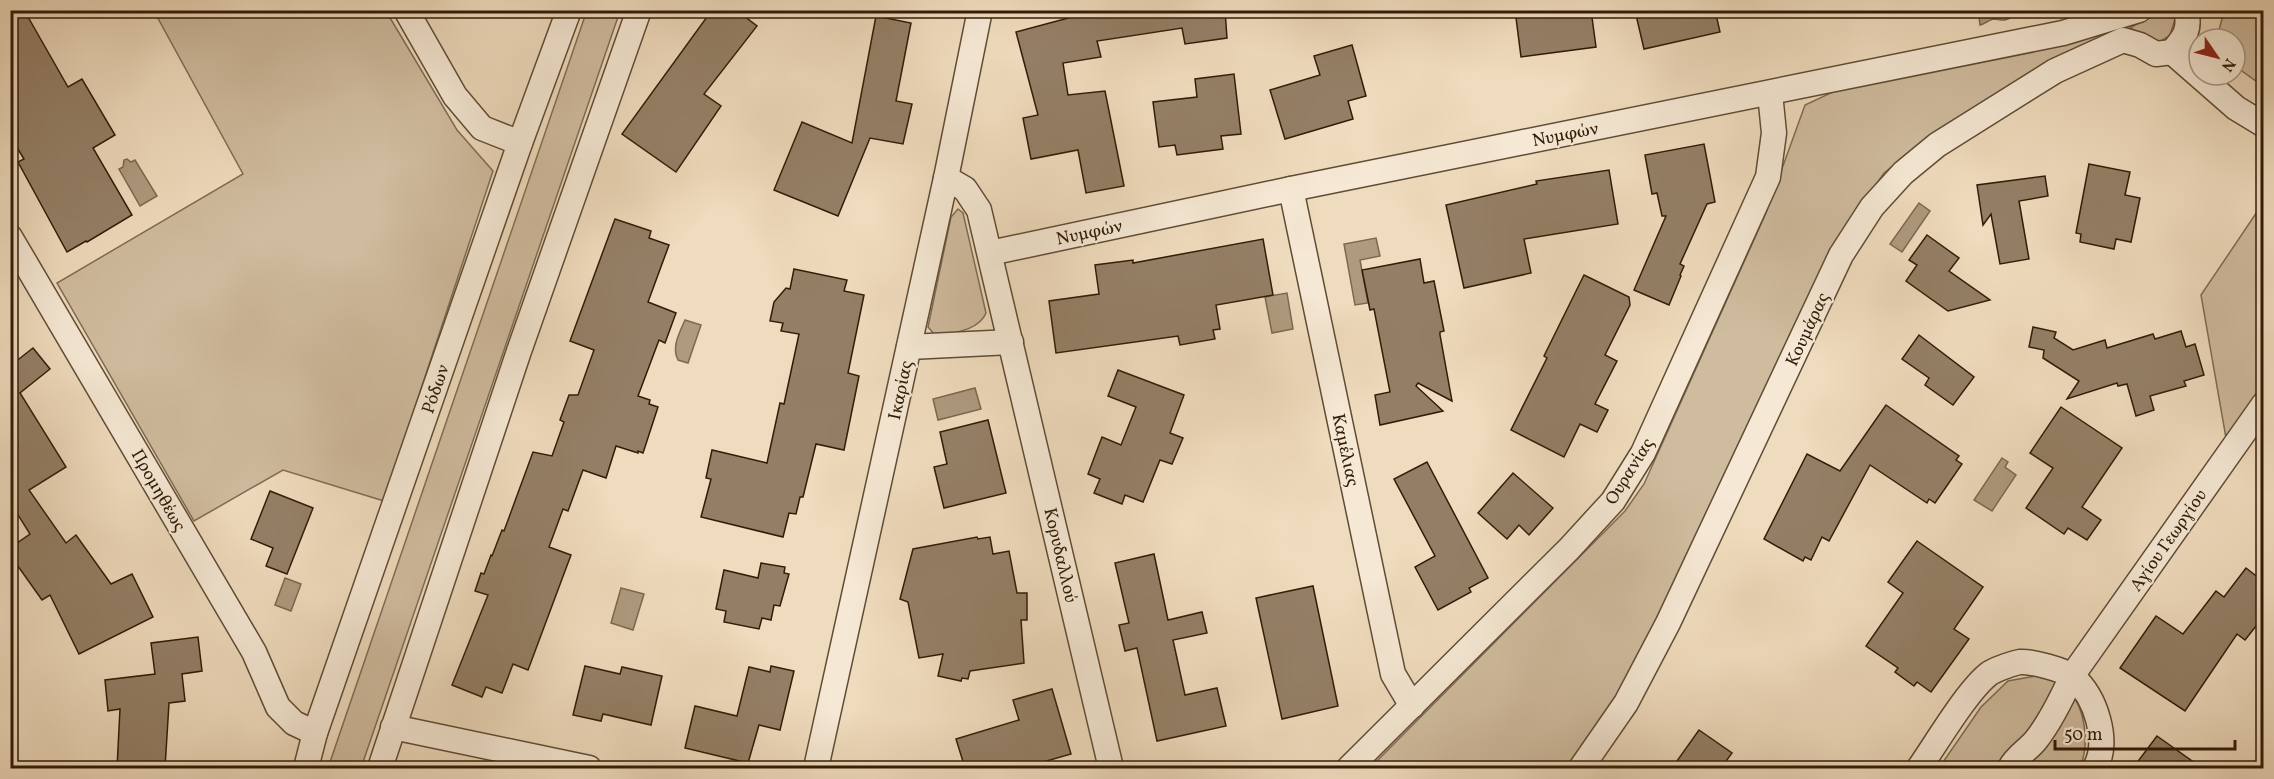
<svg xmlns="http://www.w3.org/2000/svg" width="2274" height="779" font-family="Vollkorn,serif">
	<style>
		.green { fill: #cfbb9e; stroke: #806c53; stroke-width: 1.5 }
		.water { fill: #ae9a7f; stroke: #7c684f; stroke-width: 1.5 }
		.building { fill: #947f66; stroke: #311c08; stroke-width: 1.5 }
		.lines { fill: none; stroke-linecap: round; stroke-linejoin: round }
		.minor-casing { stroke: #604c35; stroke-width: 27 }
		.minor { stroke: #f5e8d4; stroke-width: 24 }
		.labels { text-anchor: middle; stroke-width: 4.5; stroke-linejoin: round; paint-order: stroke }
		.street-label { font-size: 18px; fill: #311c08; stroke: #f5e8d4 }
	</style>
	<rect width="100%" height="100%" fill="#efdbbd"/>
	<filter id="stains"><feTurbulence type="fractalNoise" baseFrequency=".00333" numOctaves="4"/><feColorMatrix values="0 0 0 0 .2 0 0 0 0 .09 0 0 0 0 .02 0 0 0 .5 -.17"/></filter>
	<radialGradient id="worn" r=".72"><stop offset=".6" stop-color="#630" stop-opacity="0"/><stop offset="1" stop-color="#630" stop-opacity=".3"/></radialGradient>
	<g class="green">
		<path d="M587 10 620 11 361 768H328Z"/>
		<path d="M154 11H386L457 130 493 171 384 501 283 470 194 521 57 283 243 174Z"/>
		<path d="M2159 11H2175L2177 13 2170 35 2158 43 2130 28Z"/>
		<path d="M2224 11H2263V86L2235 66V39L2217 38Z"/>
		<path d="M2112 31 2114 34 2048 65 1940 128 1884 173 1858 210 1621 695 1596 734 1568 768H1370L1625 511 1644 484 1766 213 1805 105 1837 90Z"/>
		<path d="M2263 203V384L2226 438 2201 295Z"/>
		<path d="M958 209 963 213 986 313C979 330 952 334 935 335L928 327 951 217Z"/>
		<path d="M2036 676C2044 678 2057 680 2063 685 2086 704 2090 742 2080 768H1939L1981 707 2008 681Z"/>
	</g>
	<g class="water">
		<path d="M1983 11H2013V16C2006 22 2002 20 1994 19 1990 19 1985 24 1980 25L1979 17Z"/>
		<path d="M127 159 131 162 135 160 157 196 140 206 119 169 123 167 124 160Z"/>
		<path d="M1919 203 1930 211 1902 252 1890 244Z"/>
		<path d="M1376 238 1380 256 1360 260 1368 303 1355 305 1344 244Z"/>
		<path d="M1287 293 1293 329 1272 333 1265 297Z"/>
		<path d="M685 320 701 325 688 363 678 360C671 347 680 332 685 320Z"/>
		<path d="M975 388 981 409 938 420 933 399Z"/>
		<path d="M2002 458 2008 462 2005 467 2016 475 1992 511 1974 500Z"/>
		<path d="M285 578 301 584 291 611 275 605Z"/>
		<path d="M621 588 644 594 633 630 611 623Z"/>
	</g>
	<g class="building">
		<path d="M10 10H24L68 87 82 79 115 135 93 148 132 215 87 242 86 241 67 252 18 162 24 159 10 136Z"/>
		<path d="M712 10H736L757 26 704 94 721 106 676 172 622 134Z"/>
		<path d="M1098 10H1225L1227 38 1185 44 1182 28 1097 41 1101 57 1063 63 1068 95 1105 91 1124 186 1086 193 1078 150 1031 159 1023 118 1038 115 1016 32Z"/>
		<path d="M1515 10H1591L1596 47 1521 57Z"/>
		<path d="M1655 10H1715L1720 32 1644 49 1636 15Z"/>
		<path d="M876 16 911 23 896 101 912 104 903 144 870 138 838 216 774 190 802 122 852 143Z"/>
		<path d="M1352 45 1366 96 1348 101 1353 119 1285 139 1270 90 1320 75 1314 56Z"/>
		<path d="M1234 74 1241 134 1221 136 1223 149 1177 155 1175 145 1159 147 1153 102 1197 97 1195 79Z"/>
		<path d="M1704 144 1715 202 1707 204 1680 264 1684 266 1680 275 1681 276 1669 305 1634 290 1666 216H1662L1657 193 1652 194 1645 155Z"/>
		<path d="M2089 164 2130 172 2125 195 2140 198 2131 242 2116 239 2114 249 2080 242 2081 234 2076 233Z"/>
		<path d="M1609 170 1618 224 1524 239 1531 273 1464 288 1446 205 1537 184 1536 181Z"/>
		<path d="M2045 176 2048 196 2019 201 2029 259 2000 264 1991 214 1983 225 1977 185Z"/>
		<path d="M615 219 651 231 649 238 669 245 648 302 676 313 665 343 659 340 638 396 650 400 649 404 658 407 643 453 638 451V453L616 446 606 478 583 470 568 511 563 509 549 547 571 555 528 670 513 664 502 693 486 687 482 697 452 685 488 595 475 591 481 573 484 574 491 555 492 556 502 530 504 531 533 452 552 456 564 422 560 420 569 395H578L594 350 570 341Z"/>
		<path d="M1927 235 1959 258 1949 271 1990 300 1948 311 1906 281 1917 265 1909 260Z"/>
		<path d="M1263 239 1273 295 1216 305 1220 329 1213 330 1215 339 1180 345 1178 336 1056 353 1049 301 1099 294 1095 265 1133 260V263Z"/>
		<path d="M1420 259 1424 283 1434 281 1444 331 1440 332V335L1452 401 1418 383 1416 386 1443 411 1380 425 1375 395 1390 392 1374 309 1370 310 1362 270Z"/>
		<path d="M794 269 847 280 844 291 864 295 848 373 859 376 844 450 816 444 803 497H800L796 514 789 513 783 537 701 517 711 479 706 478 712 450 767 463 780 403 784 404 799 334 781 331 783 323 770 321 774 302 786 288 790 289Z"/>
		<path d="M1584 275 1629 297 1630 305 1605 355 1617 361 1595 404 1608 410 1597 432 1580 424 1564 457 1511 430 1547 358 1544 356Z"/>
		<path d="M2033 327 2056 332 2054 338 2073 350 2105 340 2107 348 2153 334 2155 339 2181 331 2186 347 2195 344 2204 375 2184 381 2186 386 2150 396 2154 410 2136 416 2127 384 2118 386 2117 383 2067 399 2079 381 2043 358 2044 350 2029 347Z"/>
		<path d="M1919 335 1974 377 1953 405 1925 385 1929 378 1902 359Z"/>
		<path d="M33 348 50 369 20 393 66 467 29 490 66 543 76 535 111 584 132 574 153 617 79 654 50 595 42 600 10 555V548L30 534 10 502V452L18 447 10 436V366Z"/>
		<path d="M1118 370 1184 395 1170 433 1183 438 1172 464 1160 460 1143 502 1125 495 1122 504 1094 493 1100 479 1088 474 1102 437 1121 445 1136 407 1108 396Z"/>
		<path d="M1886 405 1959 456 1956 460 1962 464 1935 503 1929 499 1927 503 1870 465 1829 541 1822 537 1811 560 1805 557 1803 561 1764 539 1807 454 1840 471Z"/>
		<path d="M2061 407 2122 448 2082 507 2101 520 2087 540 2068 528 2064 534 2026 508 2053 468 2030 453Z"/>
		<path d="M988 420 1006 493 944 508 934 467 947 464 940 432Z"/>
		<path d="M1427 462 1488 578 1469 588 1471 592 1438 610 1415 567 1435 556 1394 479Z"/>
		<path d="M1513 473 1553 508 1529 535 1519 525 1507 539 1478 513Z"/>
		<path d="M270 491 313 508 287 574 266 566 273 548 251 539Z"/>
		<path d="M977 537 978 539 990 537 993 554 1009 551 1017 593H1027V620H1021L1024 663 970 671 968 679 962 678 961 681 938 676 943 654 919 658 908 602 900 599 913 549Z"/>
		<path d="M1917 541 1983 587 1954 629 1969 639 1931 692 1917 682 1914 686 1895 672 1898 668 1866 646 1903 593 1888 582Z"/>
		<path d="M1154 554 1168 620 1202 612 1207 633 1173 640 1185 695 1217 688 1226 726 1157 741 1137 648 1125 651 1119 625 1129 623 1115 563Z"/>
		<path d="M761 563 785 567 784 573 789 574 780 606 774 605 771 620 762 618 759 629 724 622 726 611 716 609 724 570 758 578Z"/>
		<path d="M2246 568 2264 582V616L2245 640 2237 634 2185 711 2120 668 2156 616 2183 634 2216 591 2224 597Z"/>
		<path d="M1313 586 1338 706 1282 719 1256 598Z"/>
		<path d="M198 637 202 671 182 674 185 701 169 703 165 768H117L120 709 108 711 105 680 155 674 151 643Z"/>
		<path d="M585 666 620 674 622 667 662 676 651 725 603 714 601 721 573 715Z"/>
		<path d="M771 666 794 671 780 730 759 725 748 763 685 748 695 706 737 716 749 667 770 672Z"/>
		<path d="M1052 689 1071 754 1036 764 1037 768H965L956 739 1019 720 1013 700Z"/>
		<path d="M1699 730 1732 753 1721 768H1672Z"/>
		<path d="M2157 736 2202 768H2133Z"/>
	</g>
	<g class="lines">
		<g class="minor-casing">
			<g id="minor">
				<path d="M406 10 455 96 482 128 520 143"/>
				<path d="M2172 52 2236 108 2264 125"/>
				<path d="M2172 52C2184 38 2191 30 2186 10"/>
				<path d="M946 178 965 189 979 210 1111 768"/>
				<path d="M1291 189 1393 674 1412 706"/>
				<path d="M10 237 254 652 278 707 294 723 315 733"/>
				<path d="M990 253 1291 189 2063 33 2139 10"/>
				<path d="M909 347 1011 342"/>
				<path d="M393 727 589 768"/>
				<path d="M306 768 315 733 520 143 569 10"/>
				<path d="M380 768 518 354 639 10"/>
				<path d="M816 768 946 178 980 10"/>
				<path d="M1349 768 1569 549 1613 501 1643 453 1768 177 1774 133 1770 93"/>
				<path d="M1581 768 1626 703 1668 623 1841 255 1872 207 1903 173 1937 145 2055 71 2123 40 2140 45 2156 54 2172 52"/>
				<path d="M1919 768C1936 744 1968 689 1990 673 1997 669 2013 663 2020 662 2031 661 2065 670 2073 677 2096 697 2110 741 2095 768"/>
				<path d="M2010 768C2016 756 2028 750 2036 740 2051 721 2062 698 2072 676L2264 404"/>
			</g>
		</g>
		<use href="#minor" class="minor"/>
	</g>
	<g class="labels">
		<g class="street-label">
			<text transform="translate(1565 134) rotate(-11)" y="6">Νυμφών</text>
			<text transform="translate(1089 232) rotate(-12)" y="6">Νυμφών</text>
			<text transform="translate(1807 329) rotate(-65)" y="6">Κουμάρας</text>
			<text transform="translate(435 389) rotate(-71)" y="6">Ρόδων</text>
			<text transform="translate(900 390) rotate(-78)" y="6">Ικαρίας</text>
			<text transform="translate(1346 450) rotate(78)" y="6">Καμέλιας</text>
			<text transform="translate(1629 471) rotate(-58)" y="6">Ουρανίας</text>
			<text transform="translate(159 490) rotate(60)" y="6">Προμηθέως</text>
			<text transform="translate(2168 540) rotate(-55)" y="6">Αγίου Γεωργίου</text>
			<text transform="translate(1061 555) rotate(77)" y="6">Κορυδαλλού</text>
		</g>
	</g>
	<rect width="2274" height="779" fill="none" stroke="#efdbbd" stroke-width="36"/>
	<rect x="12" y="12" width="2250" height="755" fill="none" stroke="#311c08" stroke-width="3"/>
	<rect x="18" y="18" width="2238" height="743" fill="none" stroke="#311c08" stroke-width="1.5"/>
	<g transform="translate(2217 57) rotate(125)"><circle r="28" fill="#f5e8d4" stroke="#a79682" stroke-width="1.5"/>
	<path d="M0-4.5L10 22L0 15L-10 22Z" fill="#8f2418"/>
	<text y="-9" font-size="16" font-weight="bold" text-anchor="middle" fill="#311c08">N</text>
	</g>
	<path d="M2055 740v9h180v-9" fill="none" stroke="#311c08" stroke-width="3"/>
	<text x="2064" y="740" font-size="18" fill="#311c08" stroke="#f5e8d4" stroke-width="4.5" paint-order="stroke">50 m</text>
	<rect width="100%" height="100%" filter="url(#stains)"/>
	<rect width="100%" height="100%" fill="url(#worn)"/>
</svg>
